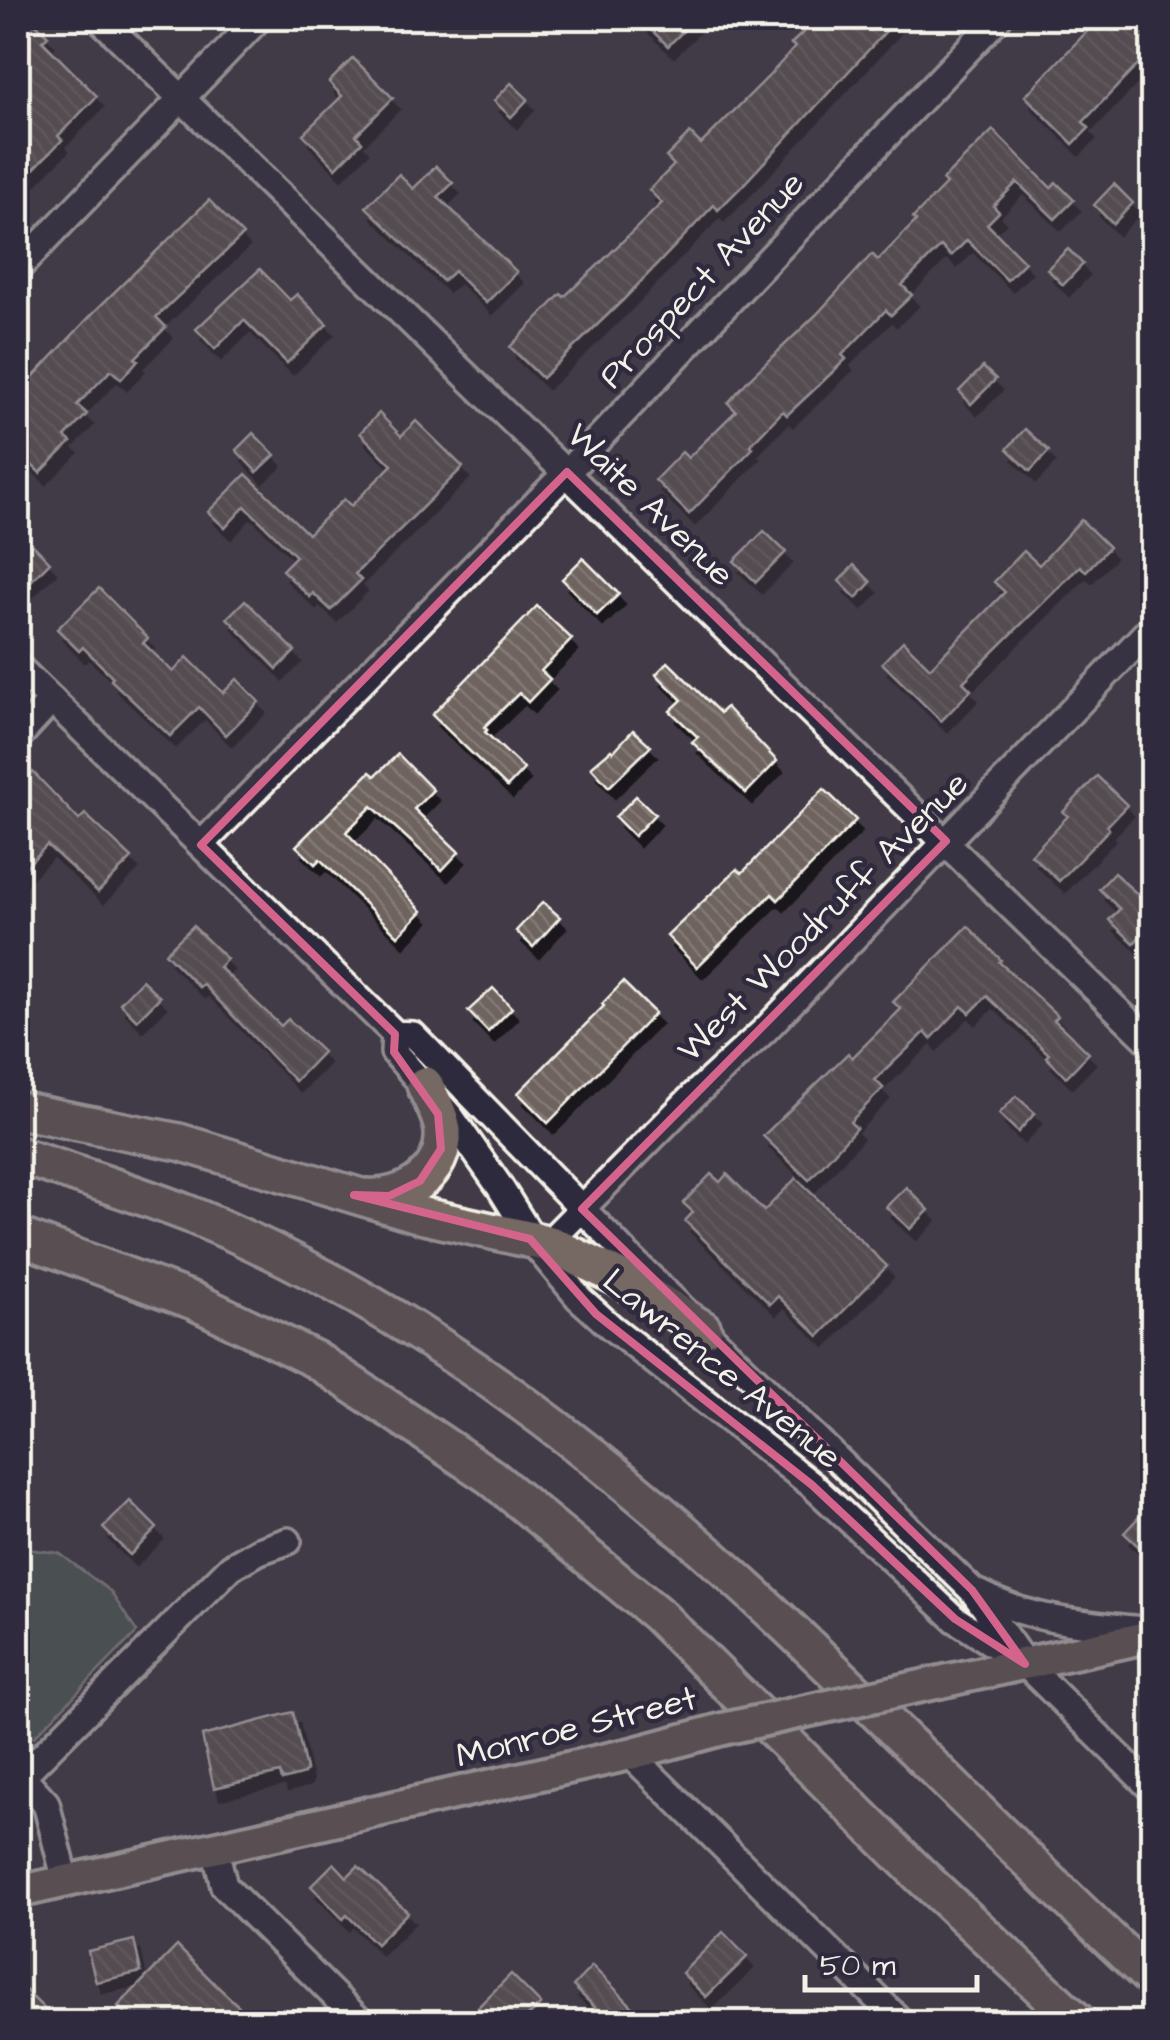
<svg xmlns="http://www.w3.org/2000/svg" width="1170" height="2040" font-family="'Architects Daughter',sans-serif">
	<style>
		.garden { fill: #566860; stroke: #a5aca4; stroke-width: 2.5 }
		.building { fill: url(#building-back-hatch); stroke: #f4f1e8; stroke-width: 2.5; filter: url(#shadow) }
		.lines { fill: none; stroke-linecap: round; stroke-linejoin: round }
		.minor-casing { stroke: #f4f1e8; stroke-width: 32 }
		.major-casing { stroke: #f4f1e8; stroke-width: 38 }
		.highway-casing { stroke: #f4f1e8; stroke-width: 42 }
		.minor { stroke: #2f2a3d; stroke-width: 25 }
		.major { stroke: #766964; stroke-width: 30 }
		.highway { stroke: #766964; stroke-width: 35 }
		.major-bridge-casing { stroke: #f4f1e8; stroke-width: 38; stroke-linecap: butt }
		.major-bridge { stroke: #766964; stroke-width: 30 }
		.marked { fill: none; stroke: #d4648c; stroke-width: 8; stroke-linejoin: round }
		.labels { text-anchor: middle; stroke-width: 9; stroke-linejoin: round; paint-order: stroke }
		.street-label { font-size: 35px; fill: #f4f1e8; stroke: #2f2a3d }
	</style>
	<defs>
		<pattern id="building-back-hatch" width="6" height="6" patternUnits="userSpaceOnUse" patternTransform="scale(2.5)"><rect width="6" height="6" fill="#6e635e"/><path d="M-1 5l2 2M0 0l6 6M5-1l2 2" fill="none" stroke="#837a75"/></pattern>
		<filter id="shadow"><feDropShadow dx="6" dy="11" stdDeviation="0" flood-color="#0009"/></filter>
	</defs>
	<rect width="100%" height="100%" fill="#423b47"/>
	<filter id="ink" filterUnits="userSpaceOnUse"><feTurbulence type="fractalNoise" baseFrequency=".01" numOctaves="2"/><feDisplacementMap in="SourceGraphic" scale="20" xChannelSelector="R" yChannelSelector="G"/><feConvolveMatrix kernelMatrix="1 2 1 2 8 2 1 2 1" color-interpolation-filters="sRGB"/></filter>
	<g filter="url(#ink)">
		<path class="garden" d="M18 1548 59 1553 110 1591 137 1632 34 1737 18 1735Z"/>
		<g class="building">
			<path d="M18 18H30L48 36 42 41 97 96 58 136 62 140 18 185Z"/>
			<path d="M639 18H696L668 46Z"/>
			<path d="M818 18H898L742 186 718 210 714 205 624 299 542 378 510 347 561 294 564 297 594 269 662 203 649 190 674 165 666 157 690 133 701 144 767 78 795 47 791 44Z"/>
			<path d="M1100 18H1152V50L1083 122 1089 128 1073 144 1025 96Z"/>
			<path d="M353 58 393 98 356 135 362 142 336 168 303 134 342 96 329 82Z"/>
			<path d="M511 83 528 99 511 117 494 101Z"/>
			<path d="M993 130 1051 188 1056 182 1074 200 1055 219 1017 182 993 206 999 212 987 224 1025 262 1007 280 967 240 951 256 941 246 902 285 912 295 891 315 886 310 842 355 846 359 820 384 787 415 783 411 750 445 753 448 689 514 655 480 682 452 688 458 736 411 728 403 750 378 817 314 872 254 878 260 916 221 913 218 946 184 942 180Z"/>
			<path d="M436 166 453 183 438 197 517 272 486 303 454 271 443 281 366 207 399 174 413 189Z"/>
			<path d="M1114 184 1133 203 1113 224 1094 205Z"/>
			<path d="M209 200 243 235 156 317 166 327 135 358 138 360 121 379 111 370 77 405 87 414 65 437 71 442 40 473 18 451V393L96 310Z"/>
			<path d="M1068 249 1083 264 1063 285 1047 269Z"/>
			<path d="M260 269 290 300 297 294 327 324 287 363 244 320 215 349 196 329Z"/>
			<path d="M983 367 996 379 971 404 959 391Z"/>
			<path d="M379 413 401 436 416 421 463 467 355 574 361 580 331 610 313 593 310 597 282 570 296 556 245 506 225 528 208 512 246 474 308 534 344 499 351 506 392 465 360 433Z"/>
			<path d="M1025 429 1049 451 1030 471 1007 449Z"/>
			<path d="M253 433 275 455 257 472 236 450Z"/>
			<path d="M1081 520 1109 547 1086 571 1080 566 963 682 971 690 941 721 882 663 903 641 930 668 1005 592 994 582 1024 551 1039 565Z"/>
			<path d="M18 530 50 562 18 594Z"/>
			<path d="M764 531 786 552 756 582 734 561Z"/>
			<path d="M583 558 619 594 597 615 562 579Z"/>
			<path d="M854 565 871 582 856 598 839 581Z"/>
			<path d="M99 588 148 638 143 643 173 672 187 657 223 693 237 679 259 702 226 735 199 707 170 736 111 680 113 677 83 647 79 651 57 629Z"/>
			<path d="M245 600 295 651 277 669 227 618Z"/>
			<path d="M537 606 572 639 541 671 550 679 528 702 519 693 484 727 487 730 485 732 524 769 507 787 432 715Z"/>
			<path d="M668 662 720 713 726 707 777 761 746 793 692 742 698 737 670 711 682 700 656 674Z"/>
			<path d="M633 730 651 746 609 787 591 767 611 750 613 752Z"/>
			<path d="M398 754 433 790 414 809 459 852 442 870 372 806 346 832 422 911 398 936 320 859 315 864 296 846 370 772 375 776Z"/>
			<path d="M33 772 79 820 85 814 132 858 98 892 47 845 18 875V788Z"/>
			<path d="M1097 776 1127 805 1107 826 1109 829 1059 881 1031 855 1068 816 1063 812Z"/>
			<path d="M824 789 856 820 778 900 772 894 697 967 667 936 737 869 742 873Z"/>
			<path d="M636 796 655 814 634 836 615 817Z"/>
			<path d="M1114 873 1152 907V923L1134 943 1109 920 1120 909 1099 889Z"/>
			<path d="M543 902 560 917 533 947 516 931Z"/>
			<path d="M193 926 227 959 219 967 281 1026 288 1019 323 1052 295 1081 203 984 199 987 165 953Z"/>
			<path d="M968 926 1001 960 999 962 1058 1016 1054 1020 1089 1053 1066 1077 1046 1057 1049 1054 987 996 970 1013 962 1006 931 1039 925 1032 875 1080 883 1088 850 1122 856 1128 809 1180 763 1136 848 1053 852 1058 901 1009 893 1002Z"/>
			<path d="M142 980 160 997 137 1020 120 1003Z"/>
			<path d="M623 982 655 1013 548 1123 518 1093 604 1006 602 1004Z"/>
			<path d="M493 988 512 1008 488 1032 468 1011Z"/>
			<path d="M1016 1096 1035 1113 1018 1132 999 1114Z"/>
			<path d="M711 1174 720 1182 727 1174 764 1211 796 1178 887 1266 819 1336 778 1296 770 1304 685 1221 693 1212 683 1203Z"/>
			<path d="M906 1187 929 1210 910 1229 886 1207Z"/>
			<path d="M130 1501 157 1528 130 1555 103 1528Z"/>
			<path d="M1152 1503V1559L1124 1533Z"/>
			<path d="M293 1712 306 1770 304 1774 282 1780 280 1773 214 1788 202 1736Z"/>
			<path d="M334 1863 347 1877 358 1866 408 1912 376 1944 347 1915 343 1919 311 1886Z"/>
			<path d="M723 1932 747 1957 706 1997 682 1973Z"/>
			<path d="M134 1940 141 1972 96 1982 88 1951Z"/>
			<path d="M177 1946 216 1985 256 2022H134L118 2006Z"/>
			<path d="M592 1966 623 1997 647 2022H610L573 1986Z"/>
			<path d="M511 1974 541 2004 522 2022H463Z"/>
			<path d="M18 1983 58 2022H18Z"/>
		</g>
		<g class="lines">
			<g class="minor-casing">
				<g id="minor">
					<path d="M99 18 1152 1044"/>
					<path d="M18 268 259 18"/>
					<path d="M18 667 395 1034 413 1035 628 1256 972 1590 1025 1664 1152 1789"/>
					<path d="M18 737 52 700"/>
					<path d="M201 845 567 472 998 18"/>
					<path d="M395 1034 394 1052 451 1117 500 1187 540 1251 579 1298 611 1327 812 1485 955 1619 1012 1656"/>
					<path d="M540 1251 694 1095 765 1030 1152 627"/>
					<path d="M978 1593C1036 1623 1089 1624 1152 1631"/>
					<path d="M630 1754 901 2022"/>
					<path d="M18 1772 46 1803 66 1881"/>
					<path d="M22 1776 231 1567 259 1551 288 1541"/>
					<path d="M215 1849 224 1886 361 2022"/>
				</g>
			</g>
			<g class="major-casing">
				<g id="major">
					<path d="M940 1682 1152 1636"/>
					<path d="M18 1892 630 1754 723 1729"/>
				</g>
			</g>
			<g class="highway-casing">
				<g id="highway">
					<path d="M18 1110 179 1142 424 1216 550 1244 622 1279 703 1329"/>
					<path d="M18 1155C75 1174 133 1192 189 1214 309 1263 425 1332 529 1408 757 1575 945 1788 1152 1979"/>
					<path d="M367 1197C404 1200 446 1173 443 1131 441 1115 431 1099 425 1085"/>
					<path d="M18 1236 194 1301 316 1360 491 1477 657 1614 921 1876 1078 2022"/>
				</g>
			</g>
			<use href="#minor" class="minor"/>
			<use href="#major" class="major"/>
			<use href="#highway" class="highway"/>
			<g class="major-bridge-casing">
				<path id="major-bridge" d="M723 1729 940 1682"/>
			</g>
			<use href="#major-bridge" class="major-bridge"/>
		</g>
	</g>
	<path d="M0 0H1170V2040H0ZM567 472 946 841 582 1209 972 1590 1025 1664 955 1619 812 1485 596 1314 530 1239 354 1195 389 1196 420 1181 441 1149 438 1114 394 1052 395 1034 201 845Z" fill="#423b47" fill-opacity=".55" fill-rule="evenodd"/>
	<path class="marked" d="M567 472 946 841 582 1209 972 1590 1025 1664 955 1619 812 1485 596 1314 530 1239 354 1195 389 1196 420 1181 441 1149 438 1114 394 1052 395 1034 201 845Z"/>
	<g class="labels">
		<g class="street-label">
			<text transform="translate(701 279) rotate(-47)" y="12">Prospect Avenue</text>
			<text transform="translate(651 504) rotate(44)" y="12">Waite Avenue</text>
			<text transform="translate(822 916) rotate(-45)" y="12">West Woodruff Avenue</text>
			<text transform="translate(723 1368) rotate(39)" y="12">Lawrence Avenue</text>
			<text transform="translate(576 1726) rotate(-14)" y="12">Monroe Street</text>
		</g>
	</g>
	<rect width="1170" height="2040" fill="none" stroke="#2f2a3d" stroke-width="60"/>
	<rect x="30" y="30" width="1110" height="1980" fill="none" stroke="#f4f1e8" stroke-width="4" filter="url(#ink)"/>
	<path d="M805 1975v15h172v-15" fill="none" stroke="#f4f1e8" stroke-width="5"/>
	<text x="820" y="1975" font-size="30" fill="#f4f1e8" stroke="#2f2a3d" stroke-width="8" paint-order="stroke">50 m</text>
</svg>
